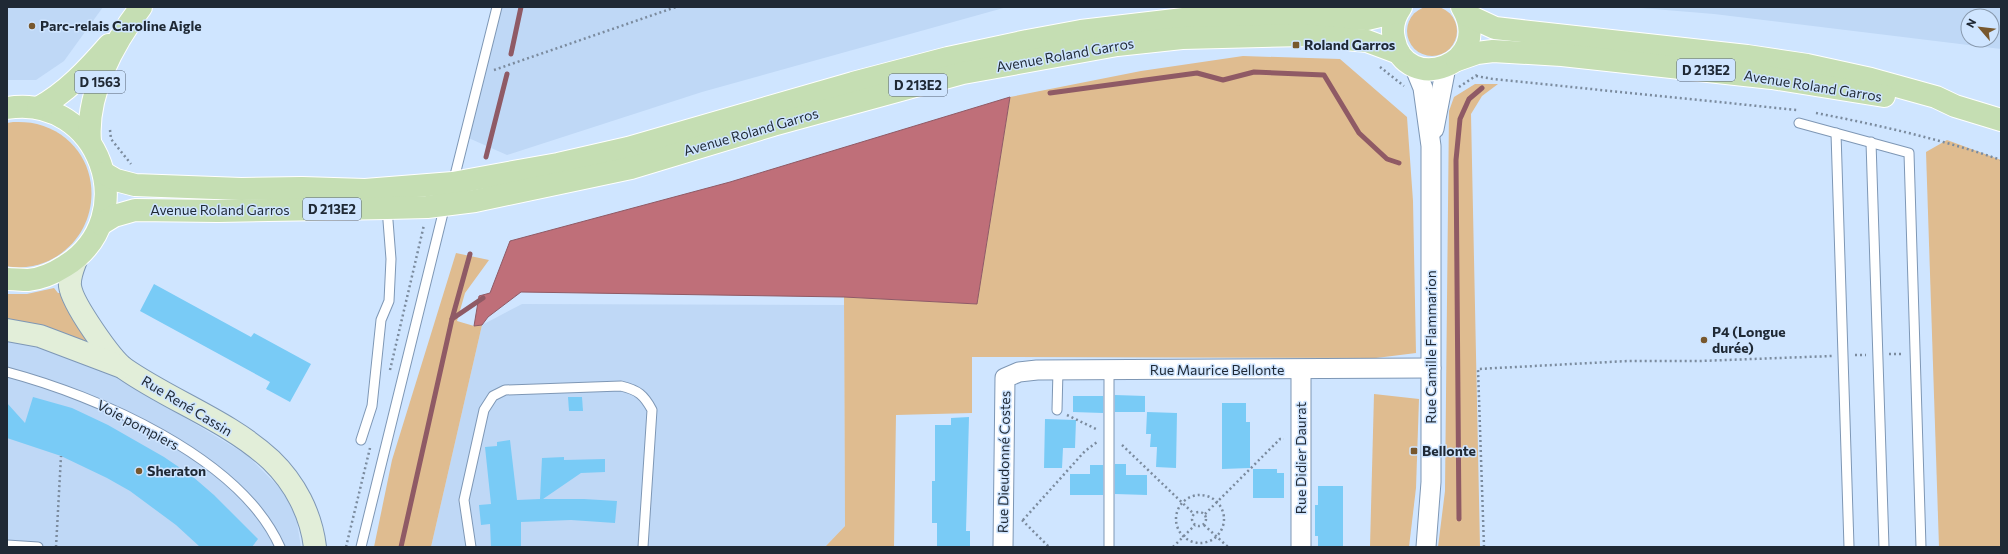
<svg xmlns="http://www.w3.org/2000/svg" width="2008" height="554" font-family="Commissioner,sans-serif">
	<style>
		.built { fill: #bfd8f6; fill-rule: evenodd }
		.green { fill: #dfbc90 }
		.water { fill: #bf6f79; stroke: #8f5a65 }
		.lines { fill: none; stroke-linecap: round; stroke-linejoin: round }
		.stream { stroke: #8f5a65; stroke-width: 5 }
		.building { fill: #79cbf6 }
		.lane-casing { stroke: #7e97b5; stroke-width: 11 }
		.street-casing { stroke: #7e97b5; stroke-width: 21 }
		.secondary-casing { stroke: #7e97b5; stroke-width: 24 }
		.primary-casing { stroke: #fff; stroke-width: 24 }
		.path { stroke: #7b8b9e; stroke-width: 2.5; stroke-dasharray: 2 3; stroke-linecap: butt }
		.lane { stroke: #fff; stroke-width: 9 }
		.street { stroke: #fff; stroke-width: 19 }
		.secondary { stroke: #e2eed9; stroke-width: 22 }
		.primary { stroke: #c5deb3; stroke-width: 22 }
		.poi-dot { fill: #78582e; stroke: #cfe5ff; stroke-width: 1.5 }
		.labels { text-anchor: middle; stroke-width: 3; stroke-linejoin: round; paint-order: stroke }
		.shield { fill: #cfe5ff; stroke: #546172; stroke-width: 1 }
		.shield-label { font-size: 13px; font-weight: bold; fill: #1f2935 }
		.poi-label { font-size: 14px; font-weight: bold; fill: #1f2935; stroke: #cfe5ff; text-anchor: start }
		.street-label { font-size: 14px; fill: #1f2935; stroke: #cfe5ff }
	</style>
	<rect width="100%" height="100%" fill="#cfe5ff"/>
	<g class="built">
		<path d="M7 7H103L64 61 36 80H7Z"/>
		<path d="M492 7H1007L702 92 507 155 464 136Z"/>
		<path d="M1629 7H2001V49L1714 14ZM1968 16H1992V40H1968Z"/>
		<path d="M522 304 844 305 845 526 825 547H431L482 325Z"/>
		<path d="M7 339 28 341 90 364 119 378 247 455 280 488 296 516 301 547H7Z"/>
	</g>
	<g class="green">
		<circle cx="1432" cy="31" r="25"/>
		<path d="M1243 56 1340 59 1407 117 1413 201 1416 353 1376 358 972 357V413L896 415 894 547H825L845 526 844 297 977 304 1010 97 1141 71Z"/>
		<path d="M1475 84H1498L1482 96 1471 114 1480 547H1438L1445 491 1449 111 1454 97Z"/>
		<path d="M13 122C20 122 29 122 37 124 106 142 110 234 46 262 34 267 19 269 7 266V123Z"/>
		<path d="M1947 140 2001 160V547H1939L1926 152Z"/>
		<path d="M456 253 489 260 465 293 457 321 474 326 482 325 431 547H374L392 460Z"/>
		<path d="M54 288 58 293H64L90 344 7 325V294H27Z"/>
		<path d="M1374 394 1419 399 1416 488 1409 547H1370Z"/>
	</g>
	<path class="water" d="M1010 97 977 304 844 297 521 292 488 317 482 325 474 326 479 296 490 293 510 241 730 182Z"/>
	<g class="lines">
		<g class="stream">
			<path d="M511 54 521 7"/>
			<path d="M1050 93 1197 73 1223 80 1254 72 1324 75 1359 133 1387 159 1399 163"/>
			<path d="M486 157 507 74"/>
			<path d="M452 319 483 298"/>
			<path d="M1459 519 1456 160 1460 119 1469 99 1482 88"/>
			<path d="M401 547 452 319 470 254"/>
		</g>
	</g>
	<g class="building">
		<path d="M154 284 251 337 254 333 311 364 290 402 266 389 270 382 140 311Z"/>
		<path d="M1115 395 1145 396V412H1115Z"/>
		<path d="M1073 396H1103V413L1073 412Z"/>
		<path d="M33 397 72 408 108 425 164 457 192 476 214 495 258 539 252 547H200L176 525 130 491 107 478 61 456 7 438V403L25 423Z"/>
		<path d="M568 397H582L583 411H569Z"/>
		<path d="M1222 403H1246V422H1250V468L1222 469Z"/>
		<path d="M1147 412 1177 413 1176 468 1156 467 1157 447H1150L1151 434H1146Z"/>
		<path d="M969 417 966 531H970V547H937V523H932V481H935V425H951V418Z"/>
		<path d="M1045 419 1076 420 1075 448H1063L1062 468H1044Z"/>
		<path d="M510 440 517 500 540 499 542 458 564 457V460L605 459V472L581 473 543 499H584L617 501 615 523 571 520 521 522V547H491L490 524 481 525 479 505 491 504 485 447 497 446V442Z"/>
		<path d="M1115 464H1126V475H1147V495L1115 494Z"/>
		<path d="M1090 465H1103V495H1070V474H1090Z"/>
		<path d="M1253 469H1277V473H1284V498H1253Z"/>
		<path d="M1318 486H1343V547H1318V536H1315V505H1318Z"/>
	</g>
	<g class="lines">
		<g class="lane-casing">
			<g id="lane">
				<path d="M1799 123 1909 153 1921 547"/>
				<path d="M1836 133 1849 547"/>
				<path d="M1871 142 1884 547"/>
				<path d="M453 183 497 7"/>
				<path d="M7 372C97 396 240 457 280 547"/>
				<path d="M1057 410 1058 370"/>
				<path d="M361 440 372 406 381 320 389 301 391 259 387 208"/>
				<path d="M7 545 38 547"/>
				<path d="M361 547 445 205"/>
				<path d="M471 547 464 500 484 410 493 396 505 390 621 386C638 390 644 395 652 410L643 547"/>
				<path d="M1109 547V370"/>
			</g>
		</g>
		<g class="street-casing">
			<g id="street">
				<path d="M1414 66 1423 88 1431 146V482L1426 547"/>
				<path d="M1434 129 1446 67"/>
				<path d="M1003 547 1005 378 1019 372 1037 370 1431 368"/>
				<path d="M1301 547V370"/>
			</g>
		</g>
		<g class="secondary-casing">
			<g id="secondary">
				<path d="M76 260C73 268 69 277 70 286 72 303 111 359 125 369 171 401 229 421 271 460 295 483 311 514 315 547"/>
				<path d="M7 330 40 336 122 367"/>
			</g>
		</g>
		<g class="primary-casing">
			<g id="primary">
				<path d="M1401 7C1394 17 1391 27 1394 39 1405 96 1496 65 1462 7"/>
				<path d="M1467 15 1495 28 1747 56 1807 65 1871 79 1936 97 1955 106 2001 120"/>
				<path d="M1457 60 1477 53 1493 51 1562 55 1772 78 1884 96"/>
				<path d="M7 108C99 93 144 217 65 266 54 273 41 279 28 280 21 280 14 279 7 279"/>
				<path d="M38 108C66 93 88 69 109 45"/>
				<path d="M90 141C86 94 113 44 141 7"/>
				<path d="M104 173 116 180 135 185 241 189 302 188 365 190 453 183 558 164 628 148 853 83 948 58 1027 41 1081 31 1192 18 1292 17 1367 19 1397 12"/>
				<path d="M101 224 114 216 135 210 218 211 387 208 427 207 475 201 631 168 773 125 963 73 1117 45 1182 38 1303 35 1367 41 1399 53"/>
			</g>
		</g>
		<g class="path">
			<path d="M1380 67 1404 86"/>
			<path d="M494 70 676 7"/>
			<path d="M1476 76 1493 79 1797 110"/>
			<path d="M1459 87 1477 75"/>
			<path d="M1816 113C1878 125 1941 139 2001 160"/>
			<path d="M110 130 111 139 131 164"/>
			<path d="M1889 354H1904"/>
			<path d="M1855 355H1866"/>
			<path d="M390 370 424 225"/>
			<path d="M1067 415 1096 429"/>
			<path d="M1122 445 1194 514"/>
			<circle cx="1200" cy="519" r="24"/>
			<circle cx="1199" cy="519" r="7"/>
			<path d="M1205 514 1280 439H1284"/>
			<path d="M1022 520 1049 547"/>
			<path d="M1023 520 1085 451 1097 442"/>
			<path d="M1204 525 1228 547"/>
			<path d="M56 547 61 456"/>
			<path d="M346 547 370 448"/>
			<path d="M1173 547 1195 525"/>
			<path d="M1484 547 1478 369 1628 361H1700L1832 356"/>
		</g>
		<use href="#lane" class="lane"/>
		<use href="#street" class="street"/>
		<use href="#secondary" class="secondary"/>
		<use href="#primary" class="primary"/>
	</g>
	<g class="poi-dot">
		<circle cx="32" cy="26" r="4"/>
		<rect x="1292" y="41" width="8" height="8" rx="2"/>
		<circle cx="1704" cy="340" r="4"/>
		<rect x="1410" y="447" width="8" height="8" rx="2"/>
		<circle cx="139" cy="471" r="4"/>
	</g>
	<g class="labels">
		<g class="shield">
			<rect x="1677" y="59" width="58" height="22" rx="3"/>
			<rect x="75" y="71" width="50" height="22" rx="3"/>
			<rect x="889" y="74" width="58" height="22" rx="3"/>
			<rect x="303" y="198" width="58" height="22" rx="3"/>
		</g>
		<g class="shield-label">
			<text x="1706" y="75">D 213E2</text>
			<text x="100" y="87">D 1563</text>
			<text x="918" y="90">D 213E2</text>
			<text x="332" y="214">D 213E2</text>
		</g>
		<g class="poi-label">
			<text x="40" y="31">Parc-relais Caroline Aigle</text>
			<text x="1304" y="50">Roland Garros</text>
			<text x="1712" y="337">P4 (Longue<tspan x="1712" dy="16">durée)</tspan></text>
			<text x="1422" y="456">Bellonte</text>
			<text x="147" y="476">Sheraton</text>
		</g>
		<g class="street-label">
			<text transform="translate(1065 55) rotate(-10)" y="5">Avenue Roland Garros</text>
			<text transform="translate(1813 86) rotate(9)" y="5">Avenue Roland Garros</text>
			<text transform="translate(751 132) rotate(-16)" y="5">Avenue Roland Garros</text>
			<text x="220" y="215">Avenue Roland Garros</text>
			<text transform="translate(1431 347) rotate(-90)" y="5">Rue Camille Flammarion</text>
			<text x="1217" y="375">Rue Maurice Bellonte</text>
			<text transform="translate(187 406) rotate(31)" y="5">Rue René Cassin</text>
			<text transform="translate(138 425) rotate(28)" y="5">Voie pompiers</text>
			<text transform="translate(1301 458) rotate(-90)" y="5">Rue Didier Daurat</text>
			<text transform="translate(1004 462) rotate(-89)" y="5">Rue Dieudonné Costes</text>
		</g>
	</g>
	<rect width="2008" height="554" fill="none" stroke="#1f2935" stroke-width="16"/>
	<g transform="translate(1980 28) rotate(298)"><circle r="19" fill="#cfe5ff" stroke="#899aae"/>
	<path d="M0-3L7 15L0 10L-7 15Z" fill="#78582e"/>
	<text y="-6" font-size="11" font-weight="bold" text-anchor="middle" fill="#1f2935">N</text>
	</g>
</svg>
